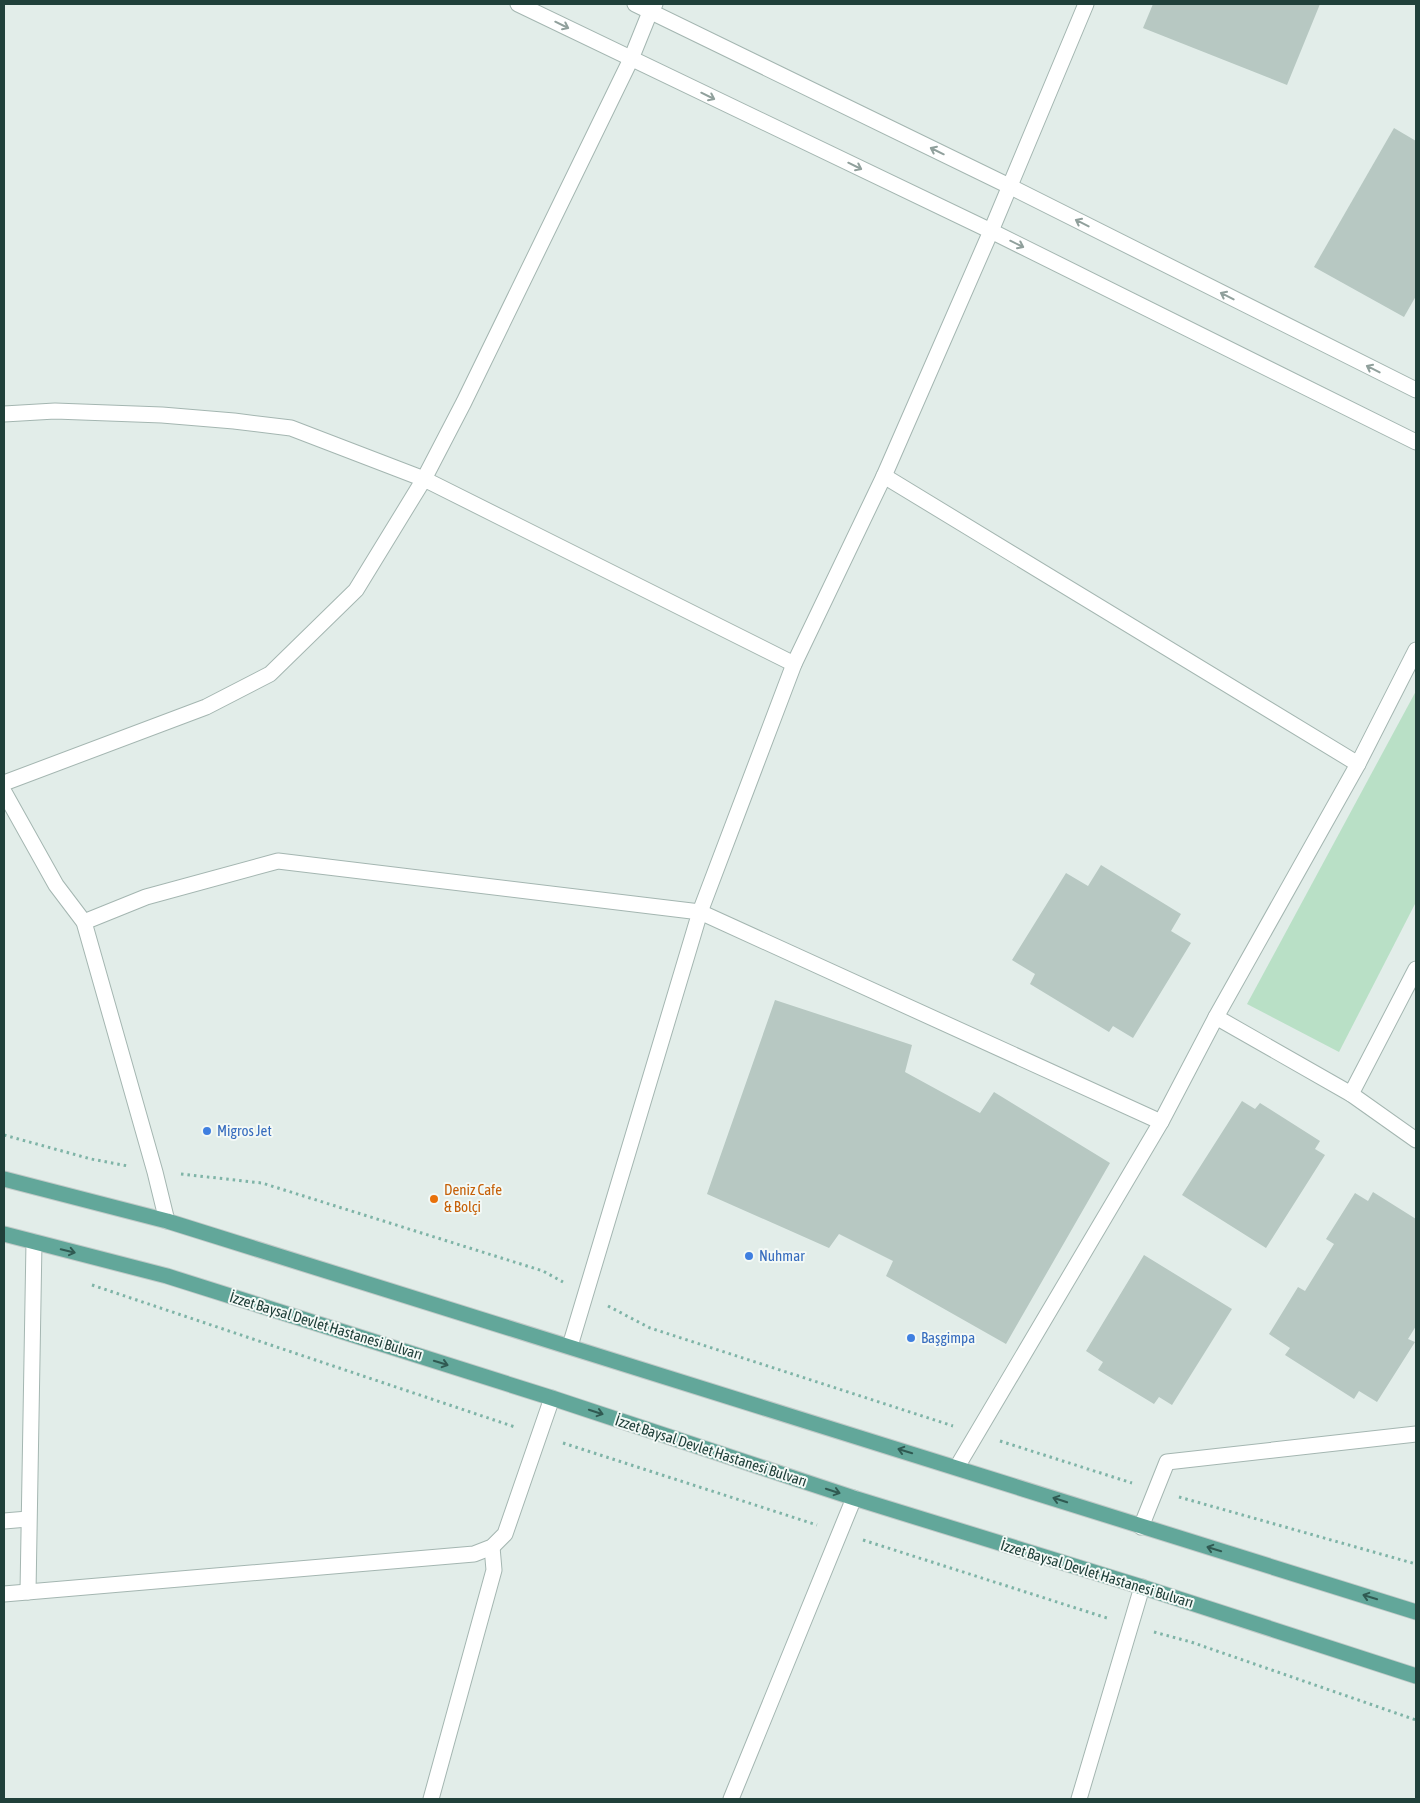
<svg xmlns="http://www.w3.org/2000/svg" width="1420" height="1803" font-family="'Asap Condensed',sans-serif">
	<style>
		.green { fill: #b9e0c6 }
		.building { fill: #b7c8c2 }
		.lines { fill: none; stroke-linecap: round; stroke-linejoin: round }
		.minor-casing { stroke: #a4b6b1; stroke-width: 17 }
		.major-casing { stroke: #c1cac8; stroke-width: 17 }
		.path { stroke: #7fb4a7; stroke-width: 3; stroke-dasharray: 2.5 4; stroke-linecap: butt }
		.minor { stroke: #fff; stroke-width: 15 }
		.major { stroke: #62a79a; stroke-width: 15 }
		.oneway { stroke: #90a09c }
		.oneway2 { stroke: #305a52 }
		.shop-dot { fill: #3f7fe0; stroke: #f3f9f6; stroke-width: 2 }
		.food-dot { fill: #e8710a; stroke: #f3f9f6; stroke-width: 2 }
		.labels { text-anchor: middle; stroke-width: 4; stroke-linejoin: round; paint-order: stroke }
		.shop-label { font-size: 15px; fill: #366cbe; stroke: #f3f9f6; text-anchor: start }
		.food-label { font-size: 15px; fill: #c56008; stroke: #f3f9f6; text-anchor: start }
		.street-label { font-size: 15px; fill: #20403a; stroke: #f3f9f6 }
	</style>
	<rect width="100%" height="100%" fill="#e2ede9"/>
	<path class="green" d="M1416 691V902L1339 1052 1247 1004Z"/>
	<g class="building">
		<path d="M1153 4H1320L1287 85 1143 28Z"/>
		<path d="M1394 128 1416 141V296L1404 317 1314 267Z"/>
		<path d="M1101 865 1181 914 1171 931 1191 943 1133 1038 1113 1026 1109 1032 1030 984 1035 974 1012 960 1066 873 1088 886Z"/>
		<path d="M775 1000 912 1045 905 1072 980 1113 994 1092 1110 1163 1006 1344 886 1276 893 1261 839 1234 829 1248 707 1194Z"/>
		<path d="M1242 1101 1255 1109 1260 1103 1320 1141 1315 1149 1325 1155 1266 1248 1182 1195Z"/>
		<path d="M1373 1192 1416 1219V1326L1408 1339 1415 1342 1377 1402 1359 1391 1354 1399 1285 1355 1290 1348 1269 1334 1298 1287 1305 1291 1334 1244 1326 1239 1355 1193 1368 1201Z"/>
		<path d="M1144 1255 1232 1309 1172 1405 1159 1397 1154 1404 1098 1370 1103 1362 1086 1351Z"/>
	</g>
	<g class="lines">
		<g class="minor-casing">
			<g id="minor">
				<path d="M518 4 991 231 1416 442"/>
				<path d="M635 4 1009 186 1416 390"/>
				<path d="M4 414 55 411 162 415 234 421 291 428 424 479 464 402 631 59 650 12 655 4"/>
				<path d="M884 476 1358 764"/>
				<path d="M4 783 206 707 270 674 356 590 424 479 794 664"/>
				<path d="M4 792 56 885 84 922 155 1172 167 1221"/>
				<path d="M84 922 146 897 278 861 700 912 1161 1122"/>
				<path d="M1216 1017 1351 1094 1416 1140"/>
				<path d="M1351 1094 1416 969"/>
				<path d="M570 1346 700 912 794 664 884 476 991 231 1086 4"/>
				<path d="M957 1467 1161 1122 1216 1017 1358 764 1416 650"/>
				<path d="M4 1521 28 1519"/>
				<path d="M1141 1527 1167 1462 1416 1434"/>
				<path d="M28 1592 34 1242"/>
				<path d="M4 1594 474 1554 492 1547 505 1534 552 1398"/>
				<path d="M431 1799 494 1570 492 1547"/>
				<path d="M731 1799 854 1498"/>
				<path d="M1079 1799 1142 1587"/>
			</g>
		</g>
		<g class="major-casing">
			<g id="major">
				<path d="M4 1179 167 1221 1416 1612"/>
				<path d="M4 1234 167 1276 552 1398 854 1498 1142 1587 1416 1676"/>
			</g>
		</g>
		<g class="path">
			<path d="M4 1135 91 1159 128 1166"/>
			<path d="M181 1174 262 1183 543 1271 563 1282"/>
			<path d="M92 1285 515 1427"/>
			<path d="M608 1306 650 1328 953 1426"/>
			<path d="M1000 1441 1132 1483"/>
			<path d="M563 1443 817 1525"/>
			<path d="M1179 1497 1416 1564"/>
			<path d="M863 1540 1107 1618"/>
			<path d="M1154 1632 1191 1642 1416 1720"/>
		</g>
		<use href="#minor" class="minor"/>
		<use href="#major" class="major"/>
	</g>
	<defs><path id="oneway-shaft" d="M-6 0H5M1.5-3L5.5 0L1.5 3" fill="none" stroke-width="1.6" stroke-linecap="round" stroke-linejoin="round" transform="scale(1.25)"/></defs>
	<g class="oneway">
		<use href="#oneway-shaft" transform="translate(562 25) rotate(26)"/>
		<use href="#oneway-shaft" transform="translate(708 96) rotate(26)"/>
		<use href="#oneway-shaft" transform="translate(937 151) rotate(-154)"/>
		<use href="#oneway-shaft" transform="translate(855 166) rotate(26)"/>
		<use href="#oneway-shaft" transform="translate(1082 223) rotate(-153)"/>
		<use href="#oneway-shaft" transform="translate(1017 244) rotate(26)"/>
		<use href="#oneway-shaft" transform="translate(1227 296) rotate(-153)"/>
		<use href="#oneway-shaft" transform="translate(1373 369) rotate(-153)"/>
	</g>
	<g class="oneway2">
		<use href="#oneway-shaft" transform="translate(68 1251) rotate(14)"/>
		<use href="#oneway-shaft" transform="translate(441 1363) rotate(17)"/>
		<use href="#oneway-shaft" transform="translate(596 1412) rotate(18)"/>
		<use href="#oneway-shaft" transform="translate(905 1451) rotate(-163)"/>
		<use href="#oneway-shaft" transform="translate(833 1491) rotate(18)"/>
		<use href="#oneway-shaft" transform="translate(1060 1500) rotate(-162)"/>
		<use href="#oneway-shaft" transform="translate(1214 1549) rotate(-163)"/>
		<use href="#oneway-shaft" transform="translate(1370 1597) rotate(-163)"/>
	</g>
	<g class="shop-dot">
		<circle cx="207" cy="1131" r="5"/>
		<circle cx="749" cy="1256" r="5"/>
		<circle cx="911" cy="1338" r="5"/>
	</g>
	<circle class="food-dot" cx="434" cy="1199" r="5"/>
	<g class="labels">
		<g class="shop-label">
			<text x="217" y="1136">Migros Jet</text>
			<text x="759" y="1261">Nuhmar</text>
			<text x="921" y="1343">Başgimpa</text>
		</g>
		<g class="food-label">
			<text x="444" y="1195">Deniz Cafe<tspan x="444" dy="17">&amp; Bolçi</tspan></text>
		</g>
		<g class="street-label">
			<text transform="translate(326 1326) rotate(17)" y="5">İzzet Baysal Devlet Hastanesi Bulvarı</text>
			<text transform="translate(711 1451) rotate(18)" y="5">İzzet Baysal Devlet Hastanesi Bulvarı</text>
			<text transform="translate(1097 1574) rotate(17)" y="5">İzzet Baysal Devlet Hastanesi Bulvarı</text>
		</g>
	</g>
	<rect width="1420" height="1803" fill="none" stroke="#20403a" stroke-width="10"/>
</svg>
